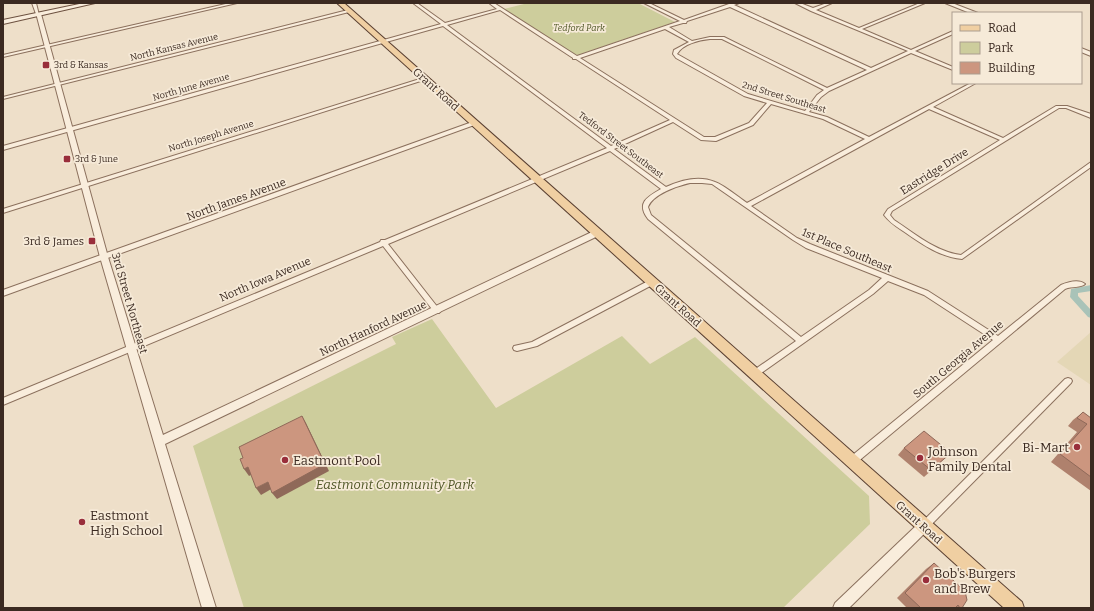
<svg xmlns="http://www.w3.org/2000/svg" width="1094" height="611" font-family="Bitter,serif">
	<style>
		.farmland { fill: #e4d7b6 }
		.green { fill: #cdcd9c }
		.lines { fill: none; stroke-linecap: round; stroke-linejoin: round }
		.canal { fill: #a9c3b8; fill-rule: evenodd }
		.minor-casing { stroke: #8b705d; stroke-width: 2 }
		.tertiary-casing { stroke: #8b705d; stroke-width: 2 }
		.secondary-casing { stroke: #6d5140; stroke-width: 2 }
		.primary-casing { stroke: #593f31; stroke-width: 2 }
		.minor { fill: #f9eddc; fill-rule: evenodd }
		.tertiary { fill: #f9eddc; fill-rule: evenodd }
		.secondary { fill: #f9eddc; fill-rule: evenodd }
		.primary { fill: #f0cfa2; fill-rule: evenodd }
		.wall { fill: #af816d }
		.shaded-wall { fill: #8f6959 }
		.building { fill: #cc967f; stroke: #8f6959 }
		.poi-dot { fill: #992e3b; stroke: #f6ead8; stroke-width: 1.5 }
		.labels { text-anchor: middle; stroke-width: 3.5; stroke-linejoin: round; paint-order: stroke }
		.far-park-label { font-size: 9px; font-style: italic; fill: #515828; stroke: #f6ead8 }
		.far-street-label { font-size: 9px; fill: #3b2a21; stroke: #f6ead8 }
		.far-poi-label { font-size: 9px; fill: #3b2a21; stroke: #f6ead8; text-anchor: start }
		.street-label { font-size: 11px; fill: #3b2a21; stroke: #f6ead8 }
		.poi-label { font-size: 11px; fill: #3b2a21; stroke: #f6ead8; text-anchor: end }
		.near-poi-label { font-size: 13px; fill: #3b2a21; stroke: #f6ead8; text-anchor: start }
		.near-park-label { font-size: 13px; font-style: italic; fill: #515828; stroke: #f6ead8 }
	</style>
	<rect width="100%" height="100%" fill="#eedfc9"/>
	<path class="farmland" d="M1091 332V385L1057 362Z"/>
	<g class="green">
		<path d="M528 3H638L675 22 578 55 574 54 504 9Z"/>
		<path d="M432 319 496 408 622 336 650 364 695 337 869 496 870 524 783 608H244L193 446 396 344 392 337Z"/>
	</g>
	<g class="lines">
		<path class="canal" d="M1091 285V291L1078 293V296L1091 310V318L1088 317 1070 297 1071 289Z"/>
		<g class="minor-casing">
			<g id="minor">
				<path d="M32 3H36L39 15 36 14Z"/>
				<path d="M230 3H237L3 57V55Z"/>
				<path d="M413 3H417L445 23 497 9 489 3H494L577 56 680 21 644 3H649L684 20 729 4 739 3 734 5 871 68 908 51 811 11 795 3H800L813 8 827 3H832L816 10 859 28 920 3H925L862 29 911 50 953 31V34L915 51 953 67V70L911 53 829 91 821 97 809 112 827 117 869 137 971 83H976L933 107 1003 138 1056 106H1067L1091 114V118L1066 108H1059L892 211 890 215 894 220C914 233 936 252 961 255L1091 162V167L962 259C941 257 923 245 906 233 897 227 890 223 884 215L888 209 1000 140 929 109 751 206 797 238 810 244 928 291 998 336 1061 285C1068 282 1079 279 1085 284 1081 288 1072 286 1065 289L855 464 852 465 849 464 848 461 849 458 993 340 924 295 888 281 873 294 757 376 754 377 751 376 750 374 751 372 796 341 648 219C636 203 647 197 661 189L610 151 388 244 439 309 441 311 439 313H435L383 246 3 405V398L380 242 381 240H385L607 148 443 26 3 150V146L441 24ZM730 7 867 70 827 88 724 37H710L692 41 669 27 683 23H686L687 21ZM500 10 573 58V59H576L670 120 611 146 447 25ZM665 29 689 42 674 50 673 54 676 58 744 96 767 103 749 123 715 137H704L580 58ZM710 39H722L824 90 817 95 805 111 748 94 677 54C683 44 699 40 710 39ZM771 104 823 119 865 139 747 203C738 197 724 185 715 182 699 175 681 180 666 187L614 149 673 122 701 140 716 141 753 125ZM690 183H702L712 184 793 240 806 248 882 278 869 290 801 337 651 215 648 207C653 194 677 186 690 183Z"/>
				<path d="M348 10H349V12L3 99V97Z"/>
				<path d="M423 78 427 79 3 213V209Z"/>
				<path d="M475 121 478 123 477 124 3 296V290Z"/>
				<path d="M650 280H652L655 282 654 284 537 346 517 351 514 350 513 348 514 346 532 342Z"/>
				<path d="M1068 378 1071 379 1072 381 1071 383 927 529 924 531 921 529 919 526 921 523 1065 379Z"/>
			</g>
		</g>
		<g class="tertiary-casing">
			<g id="tertiary">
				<path d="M945 3H952L978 13H970Z"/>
				<path d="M36 13 41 14 108 257 163 435 594 231H600L601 233 600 235 165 444 216 608H202L100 257Z"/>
				<path d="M1081 48 1091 52V56L1081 52Z"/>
				<path d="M924 520 928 522 930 526 928 530 849 608H833L835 603 920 522Z"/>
			</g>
		</g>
		<g class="secondary-casing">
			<path id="secondary" d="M84 3H95L3 24V20Z"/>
		</g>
		<g class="primary-casing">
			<path id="primary" d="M337 3H344L1022 602 1024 608H1004Z"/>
		</g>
		<use href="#minor" class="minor"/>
		<use href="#tertiary" class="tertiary"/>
		<use href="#secondary" class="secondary"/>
		<use href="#primary" class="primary"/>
	</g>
	<g class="wall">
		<path d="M1083 412 1091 418V491L1051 462 1077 432 1068 426 1073 420Z"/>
		<path d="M904 448 951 453 924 477 898 455Z"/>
		<path d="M934 563 962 608H907L897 598 926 569Z"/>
	</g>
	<g class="shaded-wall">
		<path d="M302 416 306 423 329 471 277 499 272 493Z"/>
		<path d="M248 467 253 474 249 476 244 469Z"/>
		<path d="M268 482 273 488 261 495 256 488Z"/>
	</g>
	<g class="building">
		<path d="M1083 412 1091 418V477L1060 454 1087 424 1077 418Z"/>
		<path d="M302 416 325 464 272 493 268 482 256 488 248 467 244 469 240 459 243 458 239 447Z"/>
		<path d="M924 431 951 453 931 470 904 448Z"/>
		<path d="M934 563 965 591 967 600 962 608H960L958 605 955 608H921L905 593Z"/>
	</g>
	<g class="poi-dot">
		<rect x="42" y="61" width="8" height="8" rx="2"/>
		<rect x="63" y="155" width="8" height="8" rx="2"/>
		<rect x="88" y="237" width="8" height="8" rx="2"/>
		<circle cx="1077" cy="447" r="4"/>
		<circle cx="920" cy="458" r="4"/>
		<circle cx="285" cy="460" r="4"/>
		<circle cx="82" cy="522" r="4"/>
		<circle cx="926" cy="580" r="4"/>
	</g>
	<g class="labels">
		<g class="far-park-label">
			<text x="579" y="31">Tedford Park</text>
		</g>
		<g class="far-street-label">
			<text transform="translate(174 47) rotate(-14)" y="3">North Kansas Avenue</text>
			<text transform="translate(191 87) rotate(-16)" y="3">North June Avenue</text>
			<text transform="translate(784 97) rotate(17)" y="3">2nd Street Southeast</text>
			<text transform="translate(211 136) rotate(-17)" y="3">North Joseph Avenue</text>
			<text transform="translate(621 145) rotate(37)" y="3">Tedford Street Southeast</text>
		</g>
		<g class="far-poi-label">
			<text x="54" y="68">3rd &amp; Kansas</text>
			<text x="75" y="162">3rd &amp; June</text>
		</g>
		<g class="street-label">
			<text transform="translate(436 89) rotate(42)" y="4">Grant Road</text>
			<text transform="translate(934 171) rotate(-32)" y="4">Eastridge Drive</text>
			<text transform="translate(236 199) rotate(-20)" y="4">North James Avenue</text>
			<text transform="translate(847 250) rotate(23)" y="4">1st Place Southeast</text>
			<text transform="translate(265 279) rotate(-23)" y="4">North Iowa Avenue</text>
			<text transform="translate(130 303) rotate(74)" y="4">3rd Street Northeast</text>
			<text transform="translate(678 305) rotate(42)" y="4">Grant Road</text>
			<text transform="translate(373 328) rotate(-25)" y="4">North Hanford Avenue</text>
			<text transform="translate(958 359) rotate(-40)" y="4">South Georgia Avenue</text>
			<text transform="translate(919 522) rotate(42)" y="4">Grant Road</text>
		</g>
		<g class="poi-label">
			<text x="84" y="245">3rd &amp; James</text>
		</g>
		<g class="near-poi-label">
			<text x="1069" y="452" text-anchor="end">Bi-Mart</text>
			<text x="928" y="456">Johnson<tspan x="928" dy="15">Family Dental</tspan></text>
			<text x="293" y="465">Eastmont Pool</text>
			<text x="90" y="520">Eastmont<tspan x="90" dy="15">High School</tspan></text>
			<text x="934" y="578">Bob's Burgers<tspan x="934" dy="15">and Brew</tspan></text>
		</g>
		<g class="near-park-label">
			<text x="395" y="489">Eastmont Community Park</text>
		</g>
	</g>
	<rect width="1094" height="611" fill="none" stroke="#3b2a21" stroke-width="8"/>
	<rect x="952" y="12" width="130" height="72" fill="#f6ead8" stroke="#ab9d8f"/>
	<rect x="960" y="25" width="20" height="6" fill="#f0cfa2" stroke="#ab9d8f"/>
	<text x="988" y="32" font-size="12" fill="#3b2a21">Road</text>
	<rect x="960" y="42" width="20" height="12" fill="#cdcd9c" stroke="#ab9d8f"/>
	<text x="988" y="52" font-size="12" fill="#3b2a21">Park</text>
	<rect x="960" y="62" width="20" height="12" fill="#cc967f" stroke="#ab9d8f"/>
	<text x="988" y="72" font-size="12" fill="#3b2a21">Building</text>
</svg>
